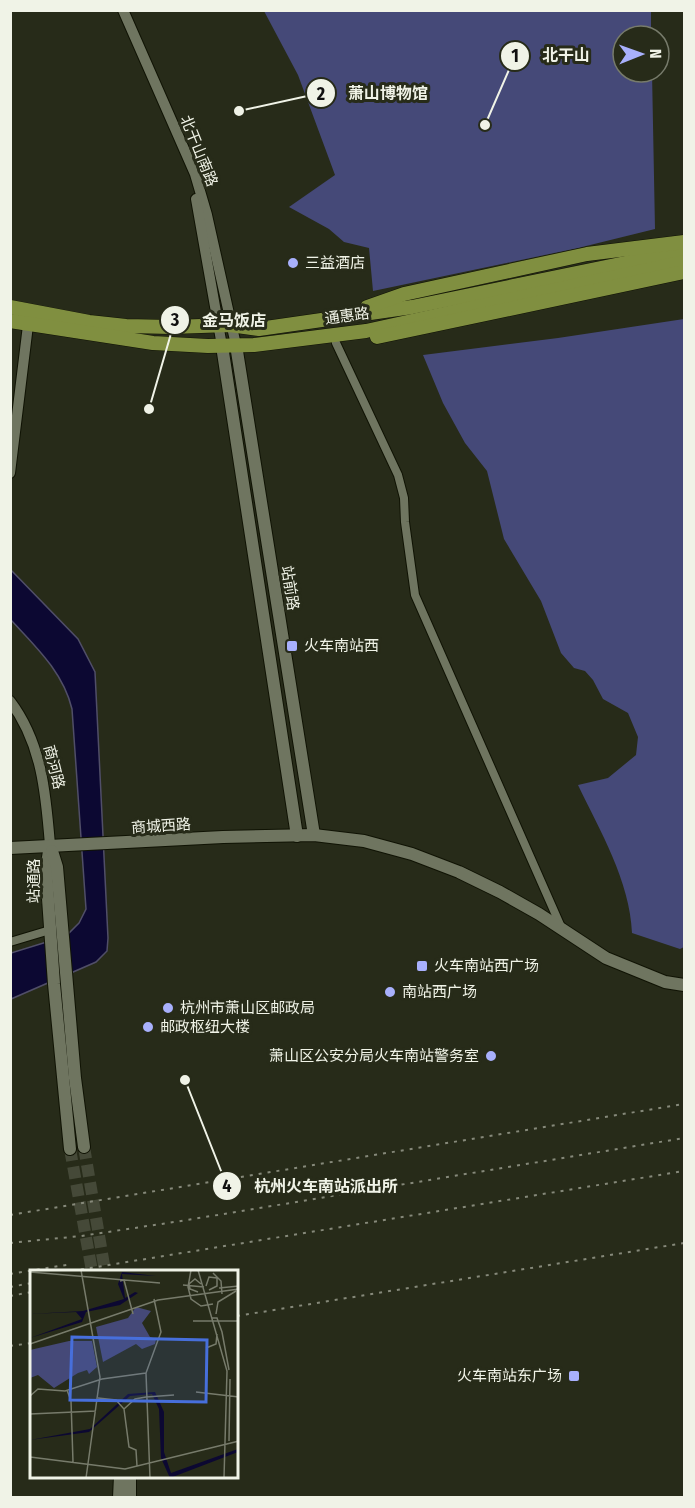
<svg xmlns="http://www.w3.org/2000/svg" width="695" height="1508" font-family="'Fira Sans Condensed','Noto Sans SC',sans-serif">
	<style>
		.forest { fill: #454978 }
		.water { fill: #0c0832; stroke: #504e68; stroke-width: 1.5 }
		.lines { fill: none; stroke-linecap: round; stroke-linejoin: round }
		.secondary-tunnel { stroke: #454938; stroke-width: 12; stroke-dasharray: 12 6; stroke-linecap: butt }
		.minor-casing { stroke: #101304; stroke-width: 10 }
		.tertiary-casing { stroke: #101304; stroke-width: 12 }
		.secondary-casing { stroke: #101304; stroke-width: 14 }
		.primary-casing { stroke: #101304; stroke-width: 15 }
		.minor { stroke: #6f7560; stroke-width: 8 }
		.tertiary { stroke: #6f7560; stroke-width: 10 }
		.secondary { stroke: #6f7560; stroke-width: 12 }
		.primary { stroke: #808f40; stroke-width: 14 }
		.rail { stroke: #86897a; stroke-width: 2; stroke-dasharray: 3 6; stroke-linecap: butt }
		.poi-dot { fill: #a8b0fc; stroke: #272b19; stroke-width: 2 }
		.labels { text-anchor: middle; stroke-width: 6; stroke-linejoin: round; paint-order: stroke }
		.street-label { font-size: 15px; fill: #f0f3e7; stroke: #272b19 }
		.poi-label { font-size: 15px; fill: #f0f3e7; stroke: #272b19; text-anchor: start }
		.inset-road { fill: none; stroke: #777b6b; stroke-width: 1.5 }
		.view { fill: #476fdb; fill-opacity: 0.15; stroke: #476fdb; stroke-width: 3 }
		.inset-edge { fill: none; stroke: #f0f3e7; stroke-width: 3 }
		.leader { fill: none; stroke: #f0f3e7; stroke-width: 2 }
		.callout-dot { fill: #f0f3e7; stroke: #272b19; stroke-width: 2 }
		.mark-label { font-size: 18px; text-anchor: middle; font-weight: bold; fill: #111 }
		.callout-label { font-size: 16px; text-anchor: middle; font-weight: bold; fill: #f0f3e7; stroke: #272b19; stroke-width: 6; stroke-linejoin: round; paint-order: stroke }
	</style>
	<rect width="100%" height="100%" fill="#272b19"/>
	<g class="forest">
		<path d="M264 11H651V36H623V72H652L655 229 578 248 373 291 369 248 344 242 329 229 289 207 335 175 298 75Z"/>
		<path d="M684 319V947L680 949 632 933C630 881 600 831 578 785L608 778 636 755 638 737 628 713 603 699 593 680 585 671 574 668 561 653 541 601 504 539 487 471 465 443 443 403 423 355 558 338Z"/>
	</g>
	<path class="water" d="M10 569 78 639 95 672 108 938 107 951 96 962 11 999V953L66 936 79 923 86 909 72 709C63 672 36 647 11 620Z"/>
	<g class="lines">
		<g class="secondary-tunnel">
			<path d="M84 1147 105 1271"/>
			<path d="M70 1149 92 1271"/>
		</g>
		<g class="minor-casing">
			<g id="minor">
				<path d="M336 343 398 475 404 498 405 522 415 595 562 929"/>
				<path d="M10 942 50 930"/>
			</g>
		</g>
		<g class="tertiary-casing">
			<g id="tertiary">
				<path d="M123 10 195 174 207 215 236 345"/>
				<path d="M196 199 222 346"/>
				<path d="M10 473 29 317"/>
				<path d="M10 701C42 743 46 795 50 845"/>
			</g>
		</g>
		<g class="secondary-casing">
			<g id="secondary">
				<path d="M236 345 314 835"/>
				<path d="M222 346 297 836"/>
				<path d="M50 845 46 870 54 984 70 1149"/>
				<path d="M10 848 223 837 314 835 364 841 412 854 459 872 500 892 539 914 606 958 665 982 684 985"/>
				<path d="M52 851 57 867 75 1078 84 1147"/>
				<path d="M119 1498 120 1476"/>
				<path d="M130 1498V1476"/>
			</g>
		</g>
		<g class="primary-casing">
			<g id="primary">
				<path d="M10 307 89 322 126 326 172 327 230 325 259 329 412 307 684 251"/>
				<path d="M367 307 404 294 587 254 684 242"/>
				<path d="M10 321 153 343 208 346 254 345 366 331 684 262"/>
				<path d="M377 337 684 272"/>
			</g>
		</g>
		<use href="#minor" class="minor"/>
		<use href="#tertiary" class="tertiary"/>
		<use href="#secondary" class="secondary"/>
		<use href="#primary" class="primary"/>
		<g class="rail">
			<path d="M10 1215 684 1104"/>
			<path d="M10 1243 81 1236 181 1221 684 1138"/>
			<path d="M72 1271 684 1171"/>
			<path d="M10 1274 72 1264"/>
			<path d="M10 1287 32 1283"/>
			<path d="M10 1296 32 1292"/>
			<path d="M237 1316 684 1243"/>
			<path d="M10 1346 32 1343"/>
		</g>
	</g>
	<g class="poi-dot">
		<circle cx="293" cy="263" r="6"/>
		<rect x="286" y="640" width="12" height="12" rx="3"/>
		<rect x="416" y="960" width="12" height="12" rx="3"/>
		<circle cx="390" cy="992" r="6"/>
		<circle cx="168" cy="1008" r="6"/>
		<circle cx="148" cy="1027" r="6"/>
		<circle cx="491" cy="1056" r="6"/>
		<rect x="568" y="1370" width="12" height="12" rx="3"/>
	</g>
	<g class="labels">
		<g class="street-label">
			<text transform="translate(199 151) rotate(68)" y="5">北干山南路</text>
			<text transform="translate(347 316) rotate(-8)" y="5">通惠路</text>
			<text transform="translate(290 588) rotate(81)" y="5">站前路</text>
			<text transform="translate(54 767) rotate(76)" y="5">商河路</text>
			<text transform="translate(161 826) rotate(-4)" y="5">商城西路</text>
			<text transform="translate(34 881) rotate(-90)" y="5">站通路</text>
		</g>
		<g class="poi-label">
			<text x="305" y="268">三益酒店</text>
			<text x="304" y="651">火车南站西</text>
			<text x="434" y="971">火车南站西广场</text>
			<text x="402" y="997">南站西广场</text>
			<text x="180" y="1013">杭州市萧山区邮政局</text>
			<text x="160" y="1032">邮政枢纽大楼</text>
			<text x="479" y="1061" text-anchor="end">萧山区公安分局火车南站警务室</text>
			<text x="562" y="1381" text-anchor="end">火车南站东广场</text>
		</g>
	</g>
	<g transform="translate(30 1270)">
		<rect width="208" height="208" fill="#272b19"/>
		<path d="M106 37 121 41 112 53 120 67 126 69 125 74 112 79 106 74 73 92 66 57 98 48ZM39 71H62L67 97 59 104 57 100 48 103 24 118 8 105 0 108V80Z" fill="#454978"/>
		<path d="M92 2 126 6 92 4 95 28 105 22 108 23 90 35 56 42 52 52 0 68 52 49 46 42 0 44 53 41 94 29 88 14ZM125 122 134 142V182L141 203 208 179V182L140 208 131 188 129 139 122 124 100 126 59 162 0 170 60 159 98 124Z" fill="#0c0832"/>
		<path class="inset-road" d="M51 0 70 107 56 208M161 0 158 17 161 29 171 36 183 34M168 0 197 101 194 208M0 2 130 13M183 3 191 11 192 24M90 11 94 10 103 44M153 15 174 17M176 16 179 7 187 8V16L179 20M189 18 209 16M168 22 160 19 159 14 165 9 171 14M186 44 188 32 206 21M182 48H187L192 62 199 100M163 51H209M0 74 128 30 209 19M176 78 186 74 187 64M72 109 116 103M37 120 41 131 43 192M166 122 209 127M0 126 8 119 35 121 72 109M116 127 144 125M68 128 86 130 94 139 99 177 106 180 107 196M94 139 105 129 116 127M0 144 66 141M199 171 200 109M0 187 95 199 209 171M120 208 116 103 131 62 124 29"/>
		<path class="view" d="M42 67 177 70 176 132 40 130Z"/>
		<rect width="208" height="208" class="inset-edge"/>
	</g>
	<path class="leader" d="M485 125L515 56M239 111L321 93M149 409L175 320M185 1080L227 1186"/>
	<g class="callout-dot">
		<circle cx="485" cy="125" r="6"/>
		<circle cx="239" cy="111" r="6"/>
		<circle cx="149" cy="409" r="6"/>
		<circle cx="185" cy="1080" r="6"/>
		<circle cx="515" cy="56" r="15"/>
		<circle cx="321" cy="93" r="15"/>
		<circle cx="175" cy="320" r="15"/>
		<circle cx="227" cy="1186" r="15"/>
	</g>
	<g class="mark-label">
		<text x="515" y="62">1</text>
		<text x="321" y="100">2</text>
		<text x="175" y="326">3</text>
		<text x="227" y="1192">4</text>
	</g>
	<g class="callout-label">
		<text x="566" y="61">北干山</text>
		<text x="388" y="99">萧山博物馆</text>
		<text x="234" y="326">金马饭店</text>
		<text x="326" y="1192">杭州火车南站派出所</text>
	</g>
	<rect width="695" height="1508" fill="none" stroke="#f0f3e7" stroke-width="24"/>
	<g transform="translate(641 54) rotate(89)"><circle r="28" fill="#272b19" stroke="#777b6b" stroke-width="1.5"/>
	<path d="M0-4.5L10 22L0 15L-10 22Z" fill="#a8b0fc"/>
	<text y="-9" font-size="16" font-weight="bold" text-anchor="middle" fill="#f0f3e7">N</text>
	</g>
</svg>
